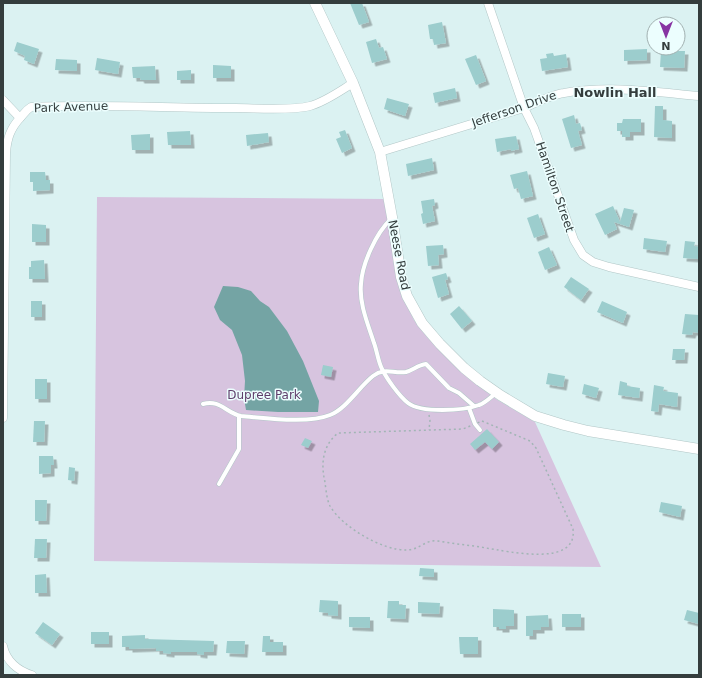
<svg xmlns="http://www.w3.org/2000/svg" width="702" height="678" font-family="'DejaVu Sans',sans-serif">
	<style>
		.green { fill: #d7c4df }
		.water { fill: #74a4a4 }
		.building { fill: #9ccdcd; filter: url(#shadow) }
		.lines { fill: none; stroke-linecap: round; stroke-linejoin: round }
		.service-casing { stroke: #b2c7c7; stroke-width: 5 }
		.minor-casing { stroke: #b2c7c7; stroke-width: 9 }
		.tertiary-casing { stroke: #b2c7c7; stroke-width: 11 }
		.path { stroke: #a2b5b5; stroke-width: 1.5; stroke-dasharray: 2 3; stroke-linecap: butt }
		.service { stroke: #fff; stroke-width: 4 }
		.minor { stroke: #fff; stroke-width: 8 }
		.tertiary { stroke: #fff; stroke-width: 10 }
		.labels { text-anchor: middle; stroke-width: 3; stroke-linejoin: round; paint-order: stroke }
		.street-label { font-size: 12px; fill: #343d3d; stroke: #ecfefe }
		.park-label { font-size: 12px; fill: #5e3e6b; stroke: #ecfefe }
		.neighbourhood-label { font-size: 13px; font-weight: bold; fill: #343d3d; stroke: #ecfefe }
	</style>
	<defs>
		<filter id="shadow"><feDropShadow dx="3.5" dy="3.5" stdDeviation="0" flood-color="#0004"/></filter>
	</defs>
	<rect width="100%" height="100%" fill="#dbf2f2"/>
	<path class="green" d="M97 197 385 199 404 299 414 320 427 337 458 369 496 399 535 422 601 567 94 561Z"/>
	<path class="water" d="M223 286 238 287 251 291 260 301 269 307 287 331 303 361 319 401 318 412H278L246 410 244 398 245 381 242 355 232 330 220 320 214 307Z"/>
	<g class="building">
		<path d="M350 3H362L369 22 359 25Z"/>
		<path d="M442 22 446 43 434 45 433 39H430L428 25Z"/>
		<path d="M376 39 379 48 383 47 387 59 372 63 366 42Z"/>
		<path d="M17 42 39 49 34 64 24 60 25 56 14 51Z"/>
		<path d="M647 49V60L624 61V50Z"/>
		<path d="M661 51H685L684 68 660 67Z"/>
		<path d="M553 53 554 56 566 54 568 67 542 71 540 59 547 58 546 54Z"/>
		<path d="M476 55 486 81 476 85 465 59Z"/>
		<path d="M97 58 120 62 118 74 95 70Z"/>
		<path d="M56 59 77 60V71L55 70Z"/>
		<path d="M213 65 231 66V78H213Z"/>
		<path d="M155 66 156 80H141L140 78H133L132 67Z"/>
		<path d="M191 70V80H177V71Z"/>
		<path d="M455 88 457 98 435 103 433 93Z"/>
		<path d="M387 98 409 104 405 116 384 109Z"/>
		<path d="M655 106H663V120L672 121V138L654 137Z"/>
		<path d="M574 115 576 124 580 123 582 130 578 131 582 145 571 148 562 119Z"/>
		<path d="M623 119H641V132H630V137H622V131H617V123H622Z"/>
		<path d="M345 130 352 148 342 153 336 139 341 137 339 132Z"/>
		<path d="M190 131 191 145H168L167 132Z"/>
		<path d="M268 133 269 142 247 146 246 135Z"/>
		<path d="M150 134V150H132L131 135Z"/>
		<path d="M516 136 519 149 511 151V149L497 152 495 139Z"/>
		<path d="M432 158 434 170 408 176 406 164Z"/>
		<path d="M527 171 533 196 521 199 518 188 514 189 510 175Z"/>
		<path d="M30 172H45L46 180H50V190L33 191V182H30Z"/>
		<path d="M434 199 435 205 432 206 435 221 423 224 421 214 423 213 421 201Z"/>
		<path d="M613 206 620 222 624 208 634 210 629 227 614 222 617 229 605 235 595 214Z"/>
		<path d="M538 214 545 234 534 238 527 218Z"/>
		<path d="M32 224 46 225V242H32Z"/>
		<path d="M644 238 667 241 665 252 643 249Z"/>
		<path d="M685 241 695 242 694 246 699 247V259L683 258Z"/>
		<path d="M443 245 444 254 438 255 439 265 428 266 426 246Z"/>
		<path d="M549 247 557 265 545 270 538 252Z"/>
		<path d="M44 260 45 279H29V267H31V261Z"/>
		<path d="M446 273 448 279 445 280 449 294 438 298 432 277Z"/>
		<path d="M571 277 589 289 581 300 564 287Z"/>
		<rect x="31" y="301" width="11" height="16"/>
		<path d="M602 301 627 312 623 323 597 312Z"/>
		<path d="M459 306 472 321 462 329 450 314Z"/>
		<path d="M685 314 699 315V333L693 332 692 335 682 334Z"/>
		<path d="M673 349H685L684 360H672Z"/>
		<path d="M323 365 333 367 331 377 321 375Z"/>
		<path d="M548 373 565 376 563 387 546 384Z"/>
		<rect x="35" y="379" width="12" height="20"/>
		<path d="M620 381 627 383V386L640 388 639 398 618 395Z"/>
		<path d="M584 384 599 388 596 398 582 394Z"/>
		<path d="M654 385 664 387 663 391 678 393 677 407 659 404 658 412 651 411Z"/>
		<path d="M34 421H45L44 442H33Z"/>
		<path d="M487 429 499 442 492 449 485 442 475 450 470 444Z"/>
		<path d="M305 438 312 441 308 448 301 445Z"/>
		<path d="M39 456H53L54 465H51V473L39 474Z"/>
		<path d="M69 467 75 468 74 481 68 480Z"/>
		<path d="M35 500H47L46 521H35Z"/>
		<path d="M661 502 682 506 680 517 659 512Z"/>
		<path d="M35 539H47L46 558H34Z"/>
		<path d="M420 568 434 569V577L419 576Z"/>
		<path d="M46 574 47 593H35V575Z"/>
		<path d="M320 600 338 601V616L328 615V613L319 612Z"/>
		<path d="M388 601H399V605H406L405 619 387 618Z"/>
		<path d="M418 602 440 603 439 614 418 613Z"/>
		<path d="M493 609 514 610V626H506V629H499V627H493Z"/>
		<path d="M687 610 699 613V624L684 620Z"/>
		<rect x="562" y="614" width="19" height="13"/>
		<path d="M548 615 549 627H541V630H533V636H526V616Z"/>
		<path d="M349 617H370V628L349 627Z"/>
		<path d="M43 622 60 634 52 645 35 633Z"/>
		<rect x="91" y="632" width="18" height="12"/>
		<path d="M145 635V639L214 641 213 652H204V655L197 654V652H171V654L163 653V651H156V648L129 649V647H122V636Z"/>
		<path d="M263 636H270V642H283V652H262Z"/>
		<path d="M459 637H478V654H460Z"/>
		<path d="M227 641H245L244 654 226 653Z"/>
	</g>
	<g class="lines">
		<g class="service-casing">
			<g id="service">
				<path d="M391 219C376 233 362 264 361 284 359 304 368 324 374 343 377 351 378 361 382 369 387 379 399 396 408 403 421 413 463 411 479 405 485 403 491 397 496 393"/>
				<path d="M203 404C220 399 226 413 241 416 266 418 308 424 330 415 346 409 359 387 373 376 385 367 393 374 406 372 413 370 418 365 426 364L449 388 459 393 474 406"/>
				<path d="M469 408 475 424 480 430"/>
				<path d="M219 484 239 449V416"/>
			</g>
		</g>
		<g class="minor-casing">
			<g id="minor">
				<path d="M488 3 524 108 534 128 574 240 583 255 593 262 609 267 699 287"/>
				<path d="M3 100 20 118"/>
				<path d="M380 152 524 108C537 102 551 95 564 93 609 85 655 92 699 96"/>
				<path d="M3 418 6 153C7 139 10 129 20 118 24 114 26 110 31 107 99 104 167 108 235 108 256 108 290 111 310 106 325 102 340 91 353 83"/>
				<path d="M3 646C6 661 18 671 32 675"/>
			</g>
		</g>
		<g class="tertiary-casing">
			<path id="tertiary" d="M315 3 353 83 380 152 392 217 401 277 407 296 422 323 440 344 464 368 480 381 500 395 535 416 564 425 588 431 699 449"/>
		</g>
		<g class="path">
			<path d="M429 415 430 420 429 430"/>
			<path d="M482 421 530 441 536 448 573 529C578 568 507 551 486 548 470 545 454 544 438 541 426 539 419 550 407 550 383 551 342 527 330 506 326 498 326 486 324 477 321 461 324 444 338 433L463 429Z"/>
		</g>
		<use href="#service" class="service"/>
		<use href="#minor" class="minor"/>
		<use href="#tertiary" class="tertiary"/>
	</g>
	<g class="labels">
		<g class="street-label">
			<text transform="translate(71 107) rotate(-2)" y="4">Park Avenue</text>
			<text transform="translate(514 109) rotate(-19)" y="4">Jefferson Drive</text>
			<text transform="translate(555 187) rotate(71)" y="4">Hamilton Street</text>
			<text transform="translate(399 255) rotate(79)" y="4">Neese Road</text>
		</g>
		<g class="park-label">
			<text x="264" y="399">Dupree Park</text>
		</g>
		<g class="neighbourhood-label">
			<text x="615" y="97">Nowlin Hall</text>
		</g>
	</g>
	<rect width="702" height="678" fill="none" stroke="#343d3d" stroke-width="8"/>
	<g transform="translate(666 36) rotate(180)"><circle r="19" fill="#ecfefe" stroke="#a2b1b1"/>
	<path d="M0-3L7 15L0 10L-7 15Z" fill="#8734a3"/>
	<text y="-6" font-size="11" font-weight="bold" text-anchor="middle" fill="#343d3d">N</text>
	</g>
</svg>
